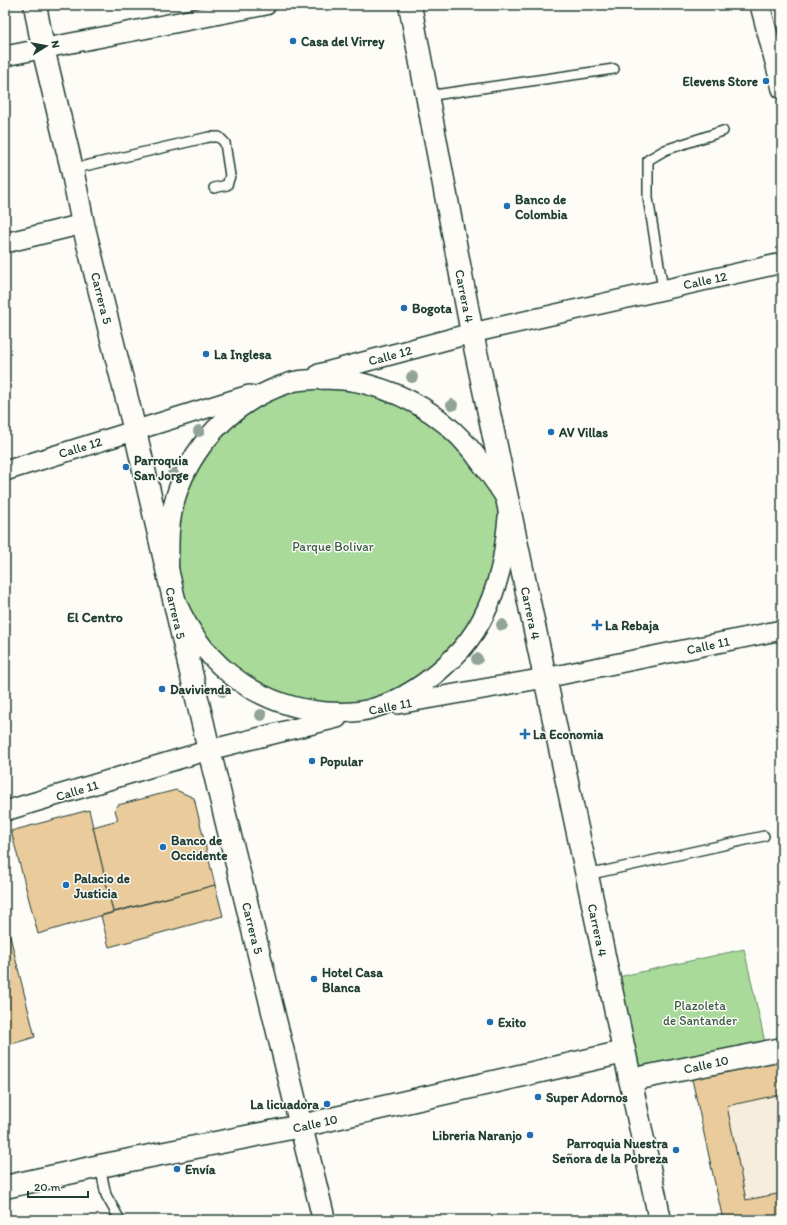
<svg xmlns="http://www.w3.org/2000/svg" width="787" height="1225" font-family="Itim,sans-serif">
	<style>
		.built { fill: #f7eddc }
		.green { fill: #a9da9a; stroke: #648c67 }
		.building { fill: #e9cb9c; stroke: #1f3d34 }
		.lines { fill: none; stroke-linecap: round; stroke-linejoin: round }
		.lane-casing { stroke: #1f3d34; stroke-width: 12 }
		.street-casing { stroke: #1f3d34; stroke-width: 22 }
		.secondary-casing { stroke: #1f3d34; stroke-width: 25 }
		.lane { stroke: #fdfcf7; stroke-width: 9 }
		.street { stroke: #fdfcf7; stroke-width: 19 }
		.secondary { stroke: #fdfcf7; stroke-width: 22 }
		.tree { fill: #92a497 }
		.poi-dot { fill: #1f6fb2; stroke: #fdfcf7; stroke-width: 1.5 }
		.labels { text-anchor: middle; stroke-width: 3; stroke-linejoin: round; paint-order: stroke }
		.poi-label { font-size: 13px; font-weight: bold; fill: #1f3d34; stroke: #fdfcf7; text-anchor: start }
		.street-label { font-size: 13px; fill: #1f3d34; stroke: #fdfcf7 }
		.park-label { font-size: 13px; fill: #3b5c48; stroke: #fdfcf7 }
		.neighbourhood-label { font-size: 14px; font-weight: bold; fill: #1f3d34; stroke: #fdfcf7 }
	</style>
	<rect width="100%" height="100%" fill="#fdfcf7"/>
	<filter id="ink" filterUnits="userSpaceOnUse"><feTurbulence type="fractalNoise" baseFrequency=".025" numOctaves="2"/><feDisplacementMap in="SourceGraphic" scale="8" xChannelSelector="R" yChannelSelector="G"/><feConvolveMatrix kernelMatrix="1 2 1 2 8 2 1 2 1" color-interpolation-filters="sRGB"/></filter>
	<g filter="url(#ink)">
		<path class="built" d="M782 1049V1220H723L690 1068Z"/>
		<g class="green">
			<path d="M325 379 423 407 508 504 503 559 458 654 371 709 276 702 200 644 169 561 179 487 243 405Z"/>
			<path d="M744 949 767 1051 630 1080 609 979Z"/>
		</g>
		<g class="building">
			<path d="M176 790 194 798 215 885 113 912 93 827 118 820 115 810 118 805Z"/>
			<path d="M89 810 113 912 38 934 11 831Z"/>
			<path d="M215 885 223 916 109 947 101 916Z"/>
			<path d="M5 916 35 1037 5 1046Z"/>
			<path d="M780 1061 782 1071V1094L727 1106 746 1200 782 1193V1216L764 1220H723L692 1079Z"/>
		</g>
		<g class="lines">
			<g class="lane-casing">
				<g id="lane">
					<path d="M427 96 614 69"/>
					<path d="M72 169 209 137H219L225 143 230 176 227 185 214 188"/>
					<path d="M663 289 648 198V160L665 150 723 131"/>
					<path d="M587 875 764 836"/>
					<path d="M100 1166 106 1195 120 1220"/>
				</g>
			</g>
			<g class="street-casing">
				<g id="street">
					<path d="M760 5 782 89"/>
					<path d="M5 56 266 5"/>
					<path d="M5 243 83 224"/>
					<path d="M319 374 472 333 782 263"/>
					<path d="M325 379C337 380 350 380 362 383 415 396 454 423 485 468 490 475 505 495 508 503 510 511 503 561 500 571 492 603 477 635 453 658 430 681 405 699 374 708 359 713 341 713 326 712 252 706 195 658 171 588 167 576 169 559 169 546 168 472 218 406 289 383 300 379 313 380 325 379Z"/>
					<path d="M5 471 249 395"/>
					<path d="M398 704 545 678 782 630"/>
					<path d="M5 811 209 750 337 718"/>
				</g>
			</g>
			<g class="secondary-casing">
				<g id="secondary">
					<path d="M35 5 43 48 72 169 83 224 135 431 209 750 324 1220"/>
					<path d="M410 5 472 333 660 1220"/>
					<path d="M630 1080 782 1049"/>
					<path d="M5 1187 100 1166 301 1126 624 1052"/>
				</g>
			</g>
			<use href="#lane" class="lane"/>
			<use href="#street" class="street"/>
			<use href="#secondary" class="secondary"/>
		</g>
		<g class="tree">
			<circle cx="412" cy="377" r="6"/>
			<circle cx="452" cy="405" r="6"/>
			<circle cx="199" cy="431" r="6"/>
			<circle cx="173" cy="474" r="6"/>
			<circle cx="502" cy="625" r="6"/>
			<circle cx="477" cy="659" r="6"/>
			<circle cx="223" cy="691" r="6"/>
			<circle cx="261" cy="715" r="6"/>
		</g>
	</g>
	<g class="poi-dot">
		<circle cx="293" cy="41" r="4"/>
		<circle cx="766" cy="81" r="4"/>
		<circle cx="507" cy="206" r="4"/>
		<circle cx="404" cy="308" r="4"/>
		<circle cx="206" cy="354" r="4"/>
		<circle cx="551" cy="432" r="4"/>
		<circle cx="126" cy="467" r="4"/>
		<path d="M595 619h4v4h4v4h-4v4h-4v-4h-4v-4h4z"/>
		<circle cx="162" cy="689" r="4"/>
		<path d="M523 728h4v4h4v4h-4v4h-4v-4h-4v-4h4z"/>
		<circle cx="312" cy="761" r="4"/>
		<circle cx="163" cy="847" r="4"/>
		<circle cx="66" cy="885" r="4"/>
		<circle cx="314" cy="979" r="4"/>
		<circle cx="490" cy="1022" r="4"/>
		<circle cx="538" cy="1097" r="4"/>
		<circle cx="327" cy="1104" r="4"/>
		<circle cx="530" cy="1135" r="4"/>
		<circle cx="676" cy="1150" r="4"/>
		<circle cx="177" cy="1169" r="4"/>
	</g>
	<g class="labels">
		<g class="poi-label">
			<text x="301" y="46">Casa del Virrey</text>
			<text x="758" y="86" text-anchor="end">Elevens Store</text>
			<text x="515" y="204">Banco de<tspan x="515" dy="15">Colombia</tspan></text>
			<text x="412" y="313">Bogota</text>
			<text x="214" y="359">La Inglesa</text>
			<text x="559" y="437">AV Villas</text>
			<text x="134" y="465">Parroquia<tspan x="134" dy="15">San Jorge</tspan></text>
			<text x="605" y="630">La Rebaja</text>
			<text x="170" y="694">Davivienda</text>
			<text x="533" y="739">La Economia</text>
			<text x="320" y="766">Popular</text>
			<text x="171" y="845">Banco de<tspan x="171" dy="15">Occidente</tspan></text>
			<text x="74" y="883">Palacio de<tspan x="74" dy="15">Justicia</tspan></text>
			<text x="322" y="977">Hotel Casa<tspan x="322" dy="15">Blanca</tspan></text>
			<text x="498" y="1027">Exito</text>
			<text x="546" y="1102">Super Adornos</text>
			<text x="319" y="1109" text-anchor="end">La licuadora</text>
			<text x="522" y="1140" text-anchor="end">Libreria Naranjo</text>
			<text x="668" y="1148" text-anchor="end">Parroquia Nuestra<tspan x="668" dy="15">Señora de la Pobreza</tspan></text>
			<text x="185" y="1174">Envía</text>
		</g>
		<g class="street-label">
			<text transform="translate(705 280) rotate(-12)" y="5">Calle 12</text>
			<text transform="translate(465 296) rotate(79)" y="5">Carrera 4</text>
			<text transform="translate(102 298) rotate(76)" y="5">Carrera 5</text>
			<text transform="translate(390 355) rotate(-15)" y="5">Calle 12</text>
			<text transform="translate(80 447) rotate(-17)" y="5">Calle 12</text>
			<text transform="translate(176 613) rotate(77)" y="5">Carrera 5</text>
			<text transform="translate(531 613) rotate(78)" y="5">Carrera 4</text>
			<text transform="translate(708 645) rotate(-12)" y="5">Calle 11</text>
			<text transform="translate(390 706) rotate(-11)" y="5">Calle 11</text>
			<text transform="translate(77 790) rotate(-17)" y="5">Calle 11</text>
			<text transform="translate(253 928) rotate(76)" y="5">Carrera 5</text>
			<text transform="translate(598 930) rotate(78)" y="5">Carrera 4</text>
			<text transform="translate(706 1064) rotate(-12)" y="5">Calle 10</text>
			<text transform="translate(315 1123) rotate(-12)" y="5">Calle 10</text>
		</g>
		<g class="park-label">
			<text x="333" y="551">Parque Bolívar</text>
			<text x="700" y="1010">Plazoleta<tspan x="700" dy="15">de Santander</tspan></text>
		</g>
		<g class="neighbourhood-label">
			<text x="95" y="622">El Centro</text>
		</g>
	</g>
	<rect width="787" height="1225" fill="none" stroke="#fdfcf7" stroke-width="20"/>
	<rect x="10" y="10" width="767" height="1205" fill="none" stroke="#1f3d34" stroke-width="1.5" filter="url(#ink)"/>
	<g transform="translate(46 46) rotate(79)" stroke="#fdfcf7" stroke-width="3" paint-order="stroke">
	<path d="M0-3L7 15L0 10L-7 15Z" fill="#1f3d34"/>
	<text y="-6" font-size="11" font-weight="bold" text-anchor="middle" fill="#1f3d34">N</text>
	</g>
	<path d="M28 1191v6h60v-6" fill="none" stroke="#1f3d34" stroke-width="2"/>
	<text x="34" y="1191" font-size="12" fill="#1f3d34" stroke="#fdfcf7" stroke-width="3" paint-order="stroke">20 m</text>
</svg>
